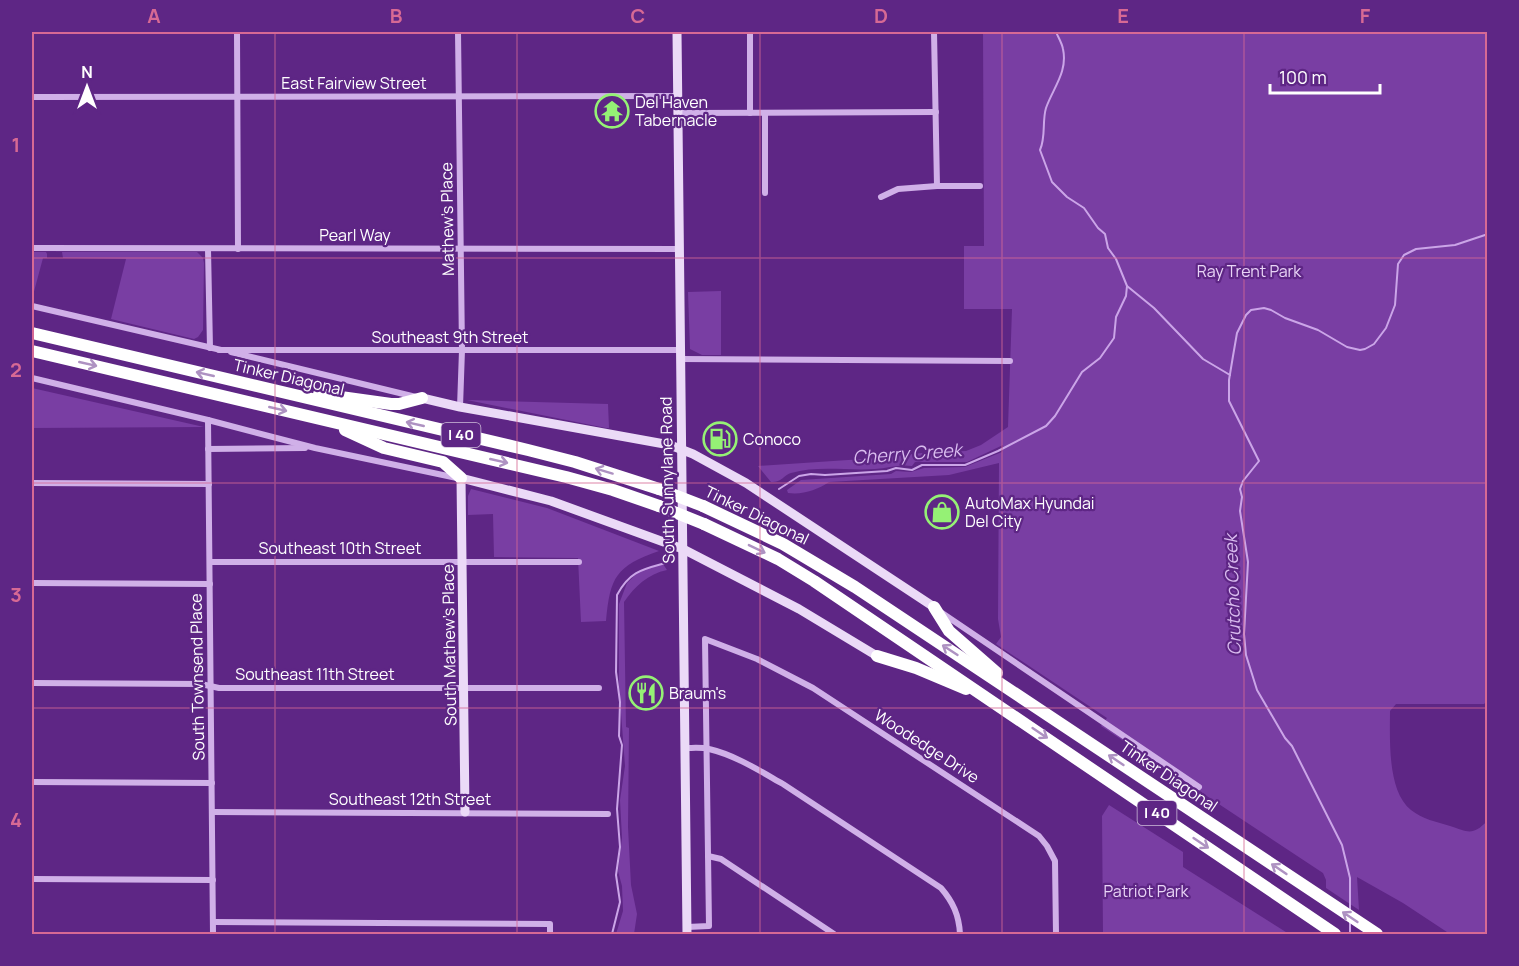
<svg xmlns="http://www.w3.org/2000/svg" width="1519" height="966" font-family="Manrope,sans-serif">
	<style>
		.green { fill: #793ea3 }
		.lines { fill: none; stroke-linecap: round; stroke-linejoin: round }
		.stream { stroke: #cba5e8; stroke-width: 2 }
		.street { stroke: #d0b0e8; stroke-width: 6 }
		.secondary { stroke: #ebdaf7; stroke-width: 9 }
		.highway { stroke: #fff; stroke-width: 12 }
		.highway-bridge { stroke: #fff; stroke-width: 12 }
		.oneway { stroke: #ae92c2 }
		.grid { fill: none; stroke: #d76994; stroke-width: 1.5; stroke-opacity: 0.55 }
		.labels { text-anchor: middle; stroke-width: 4.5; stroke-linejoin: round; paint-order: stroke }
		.shield { fill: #5e2685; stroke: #cfbeda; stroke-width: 1.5 }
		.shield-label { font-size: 15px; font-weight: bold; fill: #fff }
		.street-label { font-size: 16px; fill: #fff; stroke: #5e2685 }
		.poi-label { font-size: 16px; fill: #fff; stroke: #5e2685; text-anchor: start }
		.park-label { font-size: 16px; fill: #e8d4f6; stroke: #5e2685 }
		.water-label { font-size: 18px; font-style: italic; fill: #d9bcef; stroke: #5e2685 }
		.neatline { fill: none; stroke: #d76994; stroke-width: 2 }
		.grid-label { font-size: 20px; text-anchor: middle; font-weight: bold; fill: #d76994 }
	</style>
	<rect width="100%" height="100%" fill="#5e2685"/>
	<g class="green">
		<path d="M983 32H1487V701L1484 704H1396L1390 711C1390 739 1387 791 1411 810 1422 819 1437 822 1450 826 1468 832 1473 836 1487 821V934H1450L1403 903 1357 877 1359 910 1326 888V880L1323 873 1101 726 1107 718 996 644 1001 637 998 619 999 463 949 475 829 482C817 490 803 495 788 493L787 490 801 480 891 474 896 471 911 472 924 468 965 467 1002 452 1003 445 967 462H915L912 466C899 464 888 468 875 469 848 471 818 465 791 473 782 476 783 482 771 482L758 466 878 458 931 452 966 451 981 445 1008 427 1012 309H964V246H984Z"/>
		<path d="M32 252H46L47 254V258H43L32 299Z"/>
		<path d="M62 252H197L203 258 204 263 203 330 198 337 194 339 111 319 126 259 63 258Z"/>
		<path d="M721 291V355H702L690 349 688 292Z"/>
		<path d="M32 388 204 427 32 428Z"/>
		<path d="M467 400 608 404 609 428H606Z"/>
		<path d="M471 489 547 508 659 551C616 566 610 577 606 621L581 622 578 558 494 557 493 514 468 515V496Z"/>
		<path d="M663 564 667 570C648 574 635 586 624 602L626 727 629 728 628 827 631 885 637 914 634 934H616L623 911 622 886 618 871 622 838 620 800 625 766 619 686V604L627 583 639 571Z"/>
		<path d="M1109 805 1183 852V867L1289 934H1103L1102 816Z"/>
	</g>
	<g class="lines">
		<g class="stream">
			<path d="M1127 286 1154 308 1203 359 1230 375"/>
			<path d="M779 489 799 476 811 474 825 475 887 471 896 468 912 470 922 465H965L998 451 1046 426 1055 416 1082 372 1100 358 1114 338 1116 317 1126 296 1127 286 1116 259 1108 248 1105 234 1098 228 1084 208 1067 197 1052 182 1040 150C1046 137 1042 121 1046 108 1053 88 1068 72 1063 49 1062 43 1058 37 1056 32"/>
			<path d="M1350 911V878L1342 845 1292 746 1285 738 1257 690 1246 655 1244 634 1248 562 1240 511 1242 497 1240 489 1243 481 1259 461 1229 401V380L1233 356 1237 333 1246 315 1251 310 1264 308 1271 310 1285 318 1318 330 1347 347 1360 350 1365 349 1374 344 1386 328 1395 305 1398 264 1404 255 1416 249 1455 245 1488 234"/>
			<path d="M612 934 620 902 616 875 620 847 617 809 622 745 619 736 620 702 616 672 617 595C630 570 644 569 669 562"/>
			<path d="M1350 934V922"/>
		</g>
		<g class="street">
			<path d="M237 32 238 249"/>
			<path d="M458 32 462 350 460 407"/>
			<path d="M750 32V113"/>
			<path d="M934 32 937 186"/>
			<path d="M32 97 677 96"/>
			<path d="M678 113 936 112"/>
			<path d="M765 193V113"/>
			<path d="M881 197 898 189 937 186H980"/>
			<path d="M32 248 679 249"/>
			<path d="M208 249 210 348"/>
			<path d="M32 306 221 350"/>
			<path d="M219 350H680"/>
			<path d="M231 352 416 397"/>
			<path d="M680 359 1010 361"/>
			<path d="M32 378 208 420 315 448 457 478"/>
			<path d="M208 420 213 934"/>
			<path d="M208 449 305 448"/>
			<path d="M32 483 209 484"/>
			<path d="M210 562H579"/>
			<path d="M32 583 210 584"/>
			<path d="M942 613 1199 787"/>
			<path d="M32 683 201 684 219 688H599"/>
			<path d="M685 748C693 748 702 747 709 749 735 755 760 771 783 784L941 888C953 902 959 915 960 934"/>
			<path d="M32 782 212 783"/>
			<path d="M212 812 608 814"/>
			<path d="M708 856 721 859 834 934"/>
			<path d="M32 879 213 880"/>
			<path d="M213 922 550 924V934"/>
			<path d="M687 927 709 926 705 639 757 659 813 688 1039 836 1047 846 1055 861 1056 934"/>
		</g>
		<g class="secondary">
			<path d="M677 32 687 934"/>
			<path d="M422 398 460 407 670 445 693 454 746 483 934 607"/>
			<path d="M465 812 461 478 551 501 683 549 799 609 877 656"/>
		</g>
		<g class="highway">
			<path d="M32 333 528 450 575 462 659 489"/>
			<path d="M32 351 566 477 613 490 659 506"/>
			<path d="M319 394 391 404H399L422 398"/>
			<path d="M345 430 384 448 443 462 461 478"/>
			<path d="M703 506 783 544 855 587 1377 934"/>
			<path d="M704 524 778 559 814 581 1335 934"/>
			<path d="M934 607 949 631 997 673"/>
			<path d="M877 656 916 668 966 689"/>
		</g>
		<g class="highway-bridge">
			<path d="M659 489 703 506"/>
			<path d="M659 506 704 524"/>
		</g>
	</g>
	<defs><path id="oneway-shaft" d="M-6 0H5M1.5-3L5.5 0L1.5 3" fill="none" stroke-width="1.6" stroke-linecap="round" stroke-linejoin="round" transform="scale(1.5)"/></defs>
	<g class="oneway">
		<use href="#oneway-shaft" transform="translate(88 364) rotate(13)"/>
		<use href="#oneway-shaft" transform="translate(205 374) rotate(-167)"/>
		<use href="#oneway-shaft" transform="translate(278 409) rotate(13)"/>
		<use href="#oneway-shaft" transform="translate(415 424) rotate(-167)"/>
		<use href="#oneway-shaft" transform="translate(499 461) rotate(13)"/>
		<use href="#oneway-shaft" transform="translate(604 471) rotate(-163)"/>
		<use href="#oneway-shaft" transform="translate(757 549) rotate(26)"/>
		<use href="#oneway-shaft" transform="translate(950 650) rotate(-147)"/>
		<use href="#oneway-shaft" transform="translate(1040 733) rotate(34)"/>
		<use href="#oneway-shaft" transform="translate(1116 760) rotate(-146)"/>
		<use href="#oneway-shaft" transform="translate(1201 843) rotate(34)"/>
		<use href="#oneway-shaft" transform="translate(1279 869) rotate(-146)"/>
		<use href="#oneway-shaft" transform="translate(1350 917) rotate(-146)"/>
	</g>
	<path class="grid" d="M275 32V934M517 32V934M760 32V934M1002 32V934M1244 32V934M32 258H1488M32 483H1488M32 708H1488"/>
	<defs>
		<g id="temple-ring" transform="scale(1.725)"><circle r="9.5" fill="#5e2685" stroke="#95f175" stroke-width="1.5"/><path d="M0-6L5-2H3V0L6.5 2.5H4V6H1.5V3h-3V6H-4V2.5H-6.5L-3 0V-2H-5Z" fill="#95f175"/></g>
		<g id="fuel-ring" transform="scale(1.725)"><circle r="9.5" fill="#5e2685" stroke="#95f175" stroke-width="1.5"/><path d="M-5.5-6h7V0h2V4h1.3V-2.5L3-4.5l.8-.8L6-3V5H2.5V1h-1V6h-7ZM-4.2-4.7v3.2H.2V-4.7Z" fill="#95f175"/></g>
		<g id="shop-ring" transform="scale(1.725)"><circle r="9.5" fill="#5e2685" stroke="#95f175" stroke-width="1.5"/><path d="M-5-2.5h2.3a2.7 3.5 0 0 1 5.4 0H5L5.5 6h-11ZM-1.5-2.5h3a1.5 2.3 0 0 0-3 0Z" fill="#95f175"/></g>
		<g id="restaurant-ring" transform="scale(1.725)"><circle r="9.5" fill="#5e2685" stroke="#95f175" stroke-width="1.5"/><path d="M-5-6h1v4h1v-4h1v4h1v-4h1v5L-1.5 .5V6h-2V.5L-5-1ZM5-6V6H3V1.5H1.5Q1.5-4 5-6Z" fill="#95f175"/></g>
	</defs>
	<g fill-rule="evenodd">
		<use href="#temple-ring" x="612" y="111"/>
		<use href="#fuel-ring" x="720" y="439"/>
		<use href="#shop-ring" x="942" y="512"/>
		<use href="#restaurant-ring" x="646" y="693"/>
	</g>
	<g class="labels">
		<g class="shield">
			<rect x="441.5" y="423" width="39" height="24" rx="4.5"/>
			<rect x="1137.5" y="801" width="39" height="24" rx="4.5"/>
		</g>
		<g class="shield-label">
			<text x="461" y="440">I 40</text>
			<text x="1157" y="818">I 40</text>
		</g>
		<g class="street-label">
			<text x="354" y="89">East Fairview Street</text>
			<text transform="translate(447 219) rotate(-91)" y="6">Mathew's Place</text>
			<text x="355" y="241">Pearl Way</text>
			<text x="450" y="343">Southeast 9th Street</text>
			<text transform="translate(289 377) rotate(13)" y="6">Tinker Diagonal</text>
			<text transform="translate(667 480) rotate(-91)" y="6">South Sunnylane Road</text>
			<text transform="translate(757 515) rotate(26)" y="6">Tinker Diagonal</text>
			<text x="340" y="554">Southeast 10th Street</text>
			<text transform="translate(449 645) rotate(-91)" y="6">South Mathew's Place</text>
			<text x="315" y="680">Southeast 11th Street</text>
			<text transform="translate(197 677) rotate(-91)" y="6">South Townsend Place</text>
			<text transform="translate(927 746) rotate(33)" y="6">Woodedge Drive</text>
			<text transform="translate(1169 776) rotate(34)" y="6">Tinker Diagonal</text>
			<text x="410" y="805">Southeast 12th Street</text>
		</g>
		<g class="poi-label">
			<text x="635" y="108">Del Haven<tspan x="635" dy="18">Tabernacle</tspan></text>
			<text x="743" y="445">Conoco</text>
			<text x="965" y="509">AutoMax Hyundai<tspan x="965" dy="18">Del City</tspan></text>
			<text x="669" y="699">Braum's</text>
		</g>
		<g class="park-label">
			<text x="1249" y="277">Ray Trent Park</text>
			<text x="1146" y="897">Patriot Park</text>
		</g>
		<g class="water-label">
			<text transform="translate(907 454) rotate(-4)" y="6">Cherry Creek</text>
			<text transform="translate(1233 595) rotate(-92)" y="6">Crutcho Creek</text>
		</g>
	</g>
	<rect width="1519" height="966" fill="none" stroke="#5e2685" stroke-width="66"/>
	<g transform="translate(87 87)" stroke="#5e2685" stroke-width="4.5" paint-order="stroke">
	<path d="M0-4.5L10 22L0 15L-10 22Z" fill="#ffffff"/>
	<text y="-9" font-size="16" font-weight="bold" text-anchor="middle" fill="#ffffff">N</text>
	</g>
	<path d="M1270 84v9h110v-9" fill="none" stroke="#ffffff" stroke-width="3"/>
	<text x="1279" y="84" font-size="18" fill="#ffffff" stroke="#5e2685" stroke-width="4.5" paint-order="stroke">100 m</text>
	<rect x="33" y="33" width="1453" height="900" class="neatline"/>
	<g class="grid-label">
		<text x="154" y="23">A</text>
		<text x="396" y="23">B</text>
		<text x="638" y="23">C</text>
		<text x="881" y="23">D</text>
		<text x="1123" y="23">E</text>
		<text x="1365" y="23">F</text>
		<text x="16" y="152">1</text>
		<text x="16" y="377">2</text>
		<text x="16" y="602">3</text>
		<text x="16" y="827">4</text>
	</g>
</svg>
